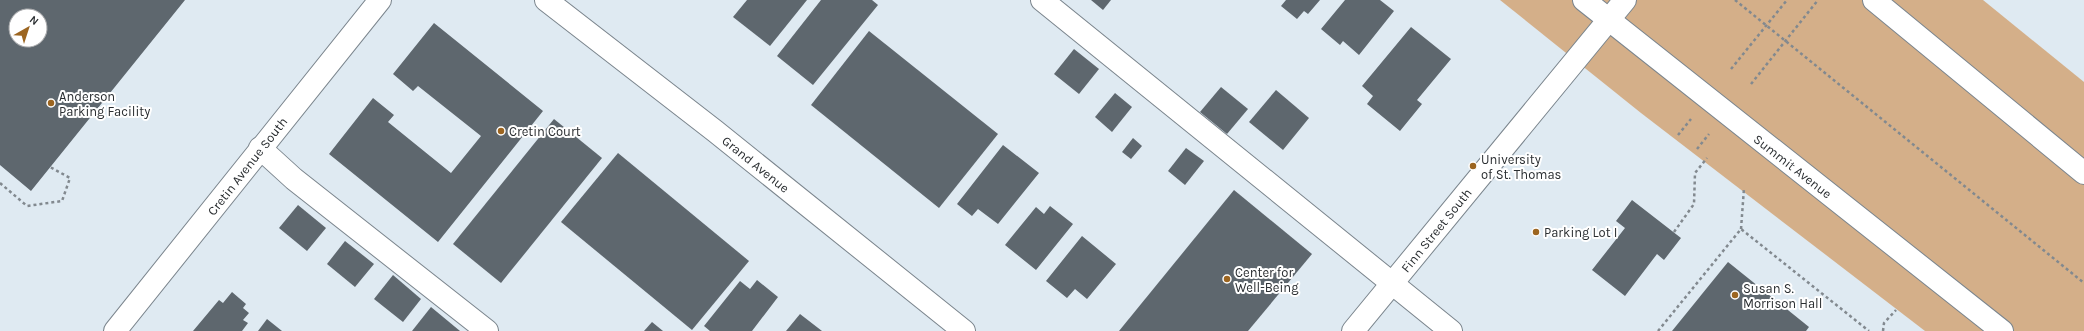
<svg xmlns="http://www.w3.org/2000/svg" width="2084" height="331" font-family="Karla,sans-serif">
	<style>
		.green { fill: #d4af89 }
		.building { fill: #5e676e; fill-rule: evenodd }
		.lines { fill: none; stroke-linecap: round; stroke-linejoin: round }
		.minor-casing { stroke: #7b858d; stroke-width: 24 }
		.major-casing { stroke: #7b858d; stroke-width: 24 }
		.path { stroke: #82898f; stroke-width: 2.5; stroke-dasharray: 3 3; stroke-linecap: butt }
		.minor { stroke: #fff; stroke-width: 22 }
		.major { stroke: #fff; stroke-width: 22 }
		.poi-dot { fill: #9c6520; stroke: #fff; stroke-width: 1.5 }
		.labels { text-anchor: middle; stroke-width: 4; stroke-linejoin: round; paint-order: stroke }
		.poi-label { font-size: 13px; fill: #2a2e31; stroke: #fff; text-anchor: start }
		.street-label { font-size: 13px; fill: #2a2e31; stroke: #fff }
	</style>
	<rect width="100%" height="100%" fill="#dfeaf2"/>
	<path class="green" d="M1500 0H1983L2084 82V331H1925L1641 113Z"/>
	<g class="building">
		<path d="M0 0H185L31 191 0 165ZM16 16H40V40H16Z"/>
		<path d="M747 0H807L770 46 733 17Z"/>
		<path d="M821 0H872L878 5 813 85 777 56Z"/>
		<path d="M1091 0H1111L1103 10Z"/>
		<path d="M1286 0H1320L1308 14 1304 11 1297 19 1281 6Z"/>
		<path d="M1345 0H1380L1394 11 1359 55 1343 41 1340 45 1321 29Z"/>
		<path d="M434 23 543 111 438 242 329 154 373 98 394 115 388 122 451 173 481 136 418 86 413 91 393 74Z"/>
		<path d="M1411 27 1451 59 1417 100 1422 104 1400 131 1367 104 1373 96 1362 86Z"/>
		<path d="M869 31 998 134 939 208 811 105Z"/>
		<path d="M1074 49 1099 69 1079 94 1054 74Z"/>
		<path d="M1221 87 1248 109 1227 134 1200 112Z"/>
		<path d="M1276 90 1309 118 1283 150 1249 122Z"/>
		<path d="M1115 93 1132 107 1112 132 1095 117Z"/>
		<path d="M554 119 602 158 501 283 453 244Z"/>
		<path d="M1133 138 1142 146 1131 159 1122 152Z"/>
		<path d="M1003 145 1039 173 998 224 978 209 972 216 957 204Z"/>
		<path d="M1186 148 1204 161 1185 185 1168 171Z"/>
		<path d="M618 153 749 261 692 330 561 222Z"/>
		<path d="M1234 190 1312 254 1248 331H1119Z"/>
		<path d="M1632 200 1681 238 1664 260 1657 254 1625 296 1592 270 1625 228 1616 221Z"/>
		<path d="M298 205 326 228 307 251 279 228Z"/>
		<path d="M1050 206 1073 224 1036 270 1005 245 1036 207 1044 214Z"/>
		<path d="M1082 236 1116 264 1087 299 1075 289 1067 298 1046 281Z"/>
		<path d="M345 241 374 264 355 287 327 264Z"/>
		<path d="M1728 262 1809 327 1806 331H1672Z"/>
		<path d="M393 275 421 299 403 322 374 299Z"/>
		<path d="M757 280 778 297 752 331H710L704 326 740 281 750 289Z"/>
		<path d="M232 292 246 304 243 308 249 313 243 320 248 323 242 331H193L219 300 223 303Z"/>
		<path d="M431 307 460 331H412Z"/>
		<path d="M800 314 822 331H786Z"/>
		<path d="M267 319 282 331H258Z"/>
		<path d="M652 322 663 331H644Z"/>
	</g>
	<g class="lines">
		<g class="minor-casing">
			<g id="minor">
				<path d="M1042 0 1451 331"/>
				<path d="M1584 0 2002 331"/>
				<path d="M1874 0 2084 173"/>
				<path d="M260 148 294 179 487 331"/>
				<path d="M1353 331 1625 0"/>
			</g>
		</g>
		<g class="major-casing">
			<g id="major">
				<path d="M546 0 715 131 964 331"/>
				<path d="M115 331 380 0"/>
			</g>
		</g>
		<g class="path">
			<path d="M1735 0 2084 283"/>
			<path d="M1731 69 1787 0"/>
			<path d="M1751 84 1818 0"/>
			<path d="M1678 135 1691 119"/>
			<path d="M1697 149 1709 134"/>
			<path d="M0 183 27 206 62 201 70 178 50 167"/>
			<path d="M1741 229 1744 188"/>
			<path d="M1674 232 1694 204 1695 173 1707 158"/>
			<path d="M1658 331 1741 229 1869 331"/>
			<path d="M1883 331 1884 323 1896 310"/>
		</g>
		<use href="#minor" class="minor"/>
		<use href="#major" class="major"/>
	</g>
	<g class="poi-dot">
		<circle cx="51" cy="103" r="4"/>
		<circle cx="501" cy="131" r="4"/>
		<circle cx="1473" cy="166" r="4"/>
		<circle cx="1536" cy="232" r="4"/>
		<circle cx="1227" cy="279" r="4"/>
		<circle cx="1735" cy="295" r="4"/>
	</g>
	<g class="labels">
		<g class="poi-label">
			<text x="59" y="101">Anderson<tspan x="59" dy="15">Parking Facility</tspan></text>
			<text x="509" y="136">Cretin Court</text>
			<text x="1481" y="164">University<tspan x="1481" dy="15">of St. Thomas</tspan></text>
			<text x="1544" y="237">Parking Lot I</text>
			<text x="1235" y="277">Center for<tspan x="1235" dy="15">Well-Being</tspan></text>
			<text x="1743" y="293">Susan S.<tspan x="1743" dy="15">Morrison Hall</tspan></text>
		</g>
		<g class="street-label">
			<text transform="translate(756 164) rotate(39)" y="5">Grand Avenue</text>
			<text transform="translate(247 166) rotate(-52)" y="5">Cretin Avenue South</text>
			<text transform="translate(1793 166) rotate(38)" y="5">Summit Avenue</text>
			<text transform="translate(1436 230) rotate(-51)" y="5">Finn Street South</text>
		</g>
	</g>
	<g transform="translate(28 28) rotate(39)"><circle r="19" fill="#ffffff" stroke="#aaabad"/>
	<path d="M0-3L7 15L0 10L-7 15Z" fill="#9c6520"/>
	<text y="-6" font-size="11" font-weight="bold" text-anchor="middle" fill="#2a2e31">N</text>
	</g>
</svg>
